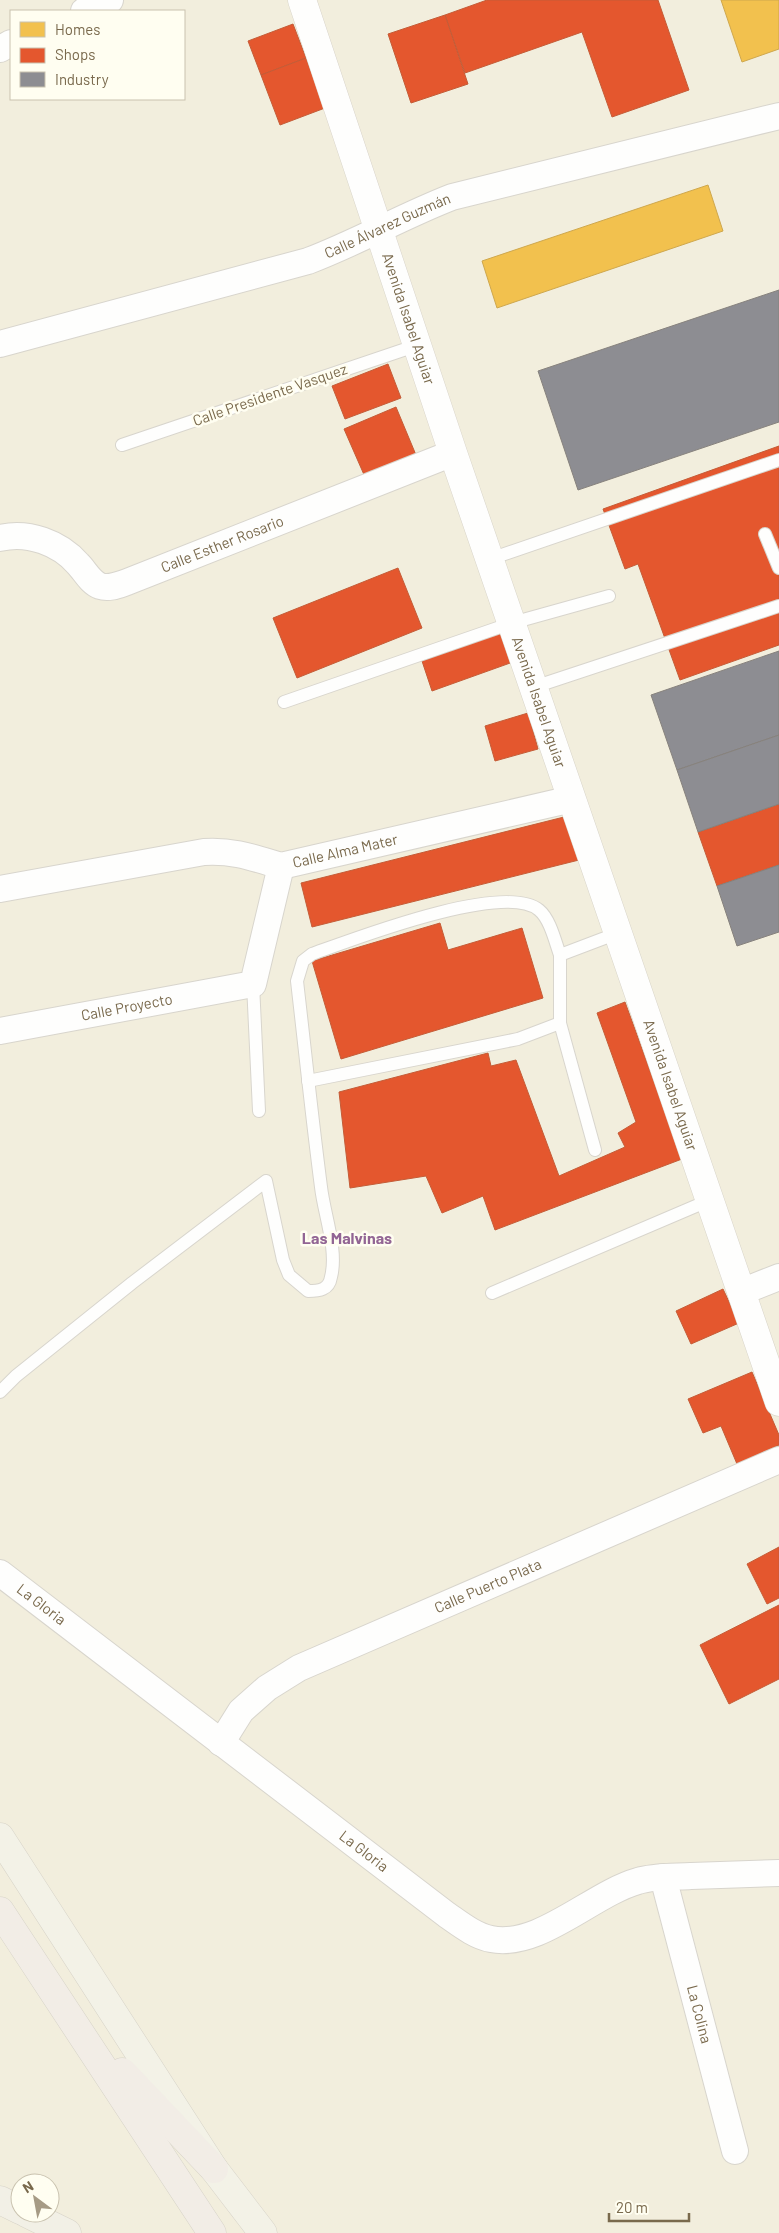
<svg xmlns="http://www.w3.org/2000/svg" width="779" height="2233" font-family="Barlow,sans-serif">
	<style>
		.residential { fill: #f2eedd; fill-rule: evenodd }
		.homes { fill: #f2c14e; stroke: #cea74d }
		.shops { fill: #e4572e; stroke: #c45c37 }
		.industry { fill: #8d8d92; stroke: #87827d }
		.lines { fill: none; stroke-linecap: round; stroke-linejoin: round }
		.service-casing { stroke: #d8d5cd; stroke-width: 14 }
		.minor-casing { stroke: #d8d5cd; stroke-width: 28 }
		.secondary-casing { stroke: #d8d4c9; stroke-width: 29 }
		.primary-casing { stroke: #d7d3c8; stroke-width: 29 }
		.trunk-casing { stroke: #d7d3c8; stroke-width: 29 }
		.motorway-casing { stroke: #d7d3c8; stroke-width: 29 }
		.service { stroke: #fefefd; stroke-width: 12 }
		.minor { stroke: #fefefd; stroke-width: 26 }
		.secondary { stroke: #fefefd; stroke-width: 28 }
		.primary { stroke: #f3f2e7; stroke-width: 28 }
		.trunk { stroke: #f2f0e6; stroke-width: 28 }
		.motorway { stroke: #f2ede6; stroke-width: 28 }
		.labels { text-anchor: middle; stroke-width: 5; stroke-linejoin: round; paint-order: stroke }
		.street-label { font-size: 15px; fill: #79694c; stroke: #fffef1 }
		.neighbourhood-label { font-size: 16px; font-weight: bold; fill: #926594; stroke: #fffef1 }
	</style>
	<rect width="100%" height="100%" fill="#f9f8ef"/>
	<path class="residential" d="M0 0H779V2233H0ZM11 11H184V99H11ZM20 2183H50V2213H20Z"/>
	<g class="homes">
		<path d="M721 0H779V49L742 62Z"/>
		<path d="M708 185 723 231 497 308 482 261Z"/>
	</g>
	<g class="shops">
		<path d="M487 0H658L689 90 612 117 582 32 465 73 445 15Z"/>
		<path d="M445 15 468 84 411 103 388 34Z"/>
		<path d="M293 24 306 58 261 75 248 41Z"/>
		<path d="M306 58 325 108 280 125 261 75Z"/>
		<path d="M388 364 401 398 345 419 332 386Z"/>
		<path d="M396 407 416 455 365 477 344 429Z"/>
		<path d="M779 446V645L680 680 638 564 625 569 603 509Z"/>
		<path d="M398 568 422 628 297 678 273 618Z"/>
		<path d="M502 632 513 662 432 691 422 661Z"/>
		<path d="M528 713 538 749 495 761 485 726Z"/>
		<path d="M779 804V865L717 886 698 832Z"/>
		<path d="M568 816 579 860 312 927 301 883Z"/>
		<path d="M440 923 448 950 522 928 543 998 341 1059 312 961Z"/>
		<path d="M625 1002 682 1159 495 1230 483 1196 442 1213 426 1176 350 1188 339 1092 488 1053 491 1066 516 1060 559 1176 625 1147 618 1133 636 1122 597 1013Z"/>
		<path d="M723 1289 739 1323 691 1344 676 1311Z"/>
		<path d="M752 1372 779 1435V1445L737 1464 721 1426 703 1433 688 1399Z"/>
		<path d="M779 1547V1598L767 1604 747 1564Z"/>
		<path d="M779 1605V1679L729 1704 700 1645Z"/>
	</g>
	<g class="industry">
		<path d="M779 290V422L578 490 538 371Z"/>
		<path d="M779 651V735L677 770 651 695Z"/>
		<path d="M779 735V804L698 832 677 770Z"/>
		<path d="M779 865V932L737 946 717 886Z"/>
	</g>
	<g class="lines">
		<g class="service-casing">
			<g id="service">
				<path d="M122 445 418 345"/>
				<path d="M765 534 779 568"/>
				<path d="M490 559 779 460"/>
				<path d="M534 687 779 606"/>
				<path d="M284 702 512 623 609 596"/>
				<path d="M253 984 259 1111"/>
				<path d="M560 1023 595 1150"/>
				<path d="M308 1081 518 1039 560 1023V955L618 933"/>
				<path d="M492 1293 710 1200"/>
				<path d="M0 1392 16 1376 132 1283 266 1181 283 1260 289 1275 308 1291C319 1291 329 1290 331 1277 338 1250 324 1214 321 1187 312 1118 305 1050 297 981L303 961 312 954C354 939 504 881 539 910 550 919 555 941 560 955"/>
			</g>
		</g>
		<g class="minor-casing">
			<g id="minor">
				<path d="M84 11 110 0"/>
				<path d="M0 49 11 43"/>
				<path id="s1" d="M0 344 308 261C358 242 403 216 452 197L779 116"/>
				<path id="s2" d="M0 538C28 531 60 543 78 564 85 571 90 582 100 586 109 589 118 585 127 582L453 453"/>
				<path id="s3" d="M0 889 204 852C233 850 254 858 281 866L572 799"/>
				<path id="s4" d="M0 1031 253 984 281 866"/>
				<path d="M741 1292 779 1277"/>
				<path id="s5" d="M0 1573 447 1915C460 1924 475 1936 491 1939 539 1949 592 1894 638 1881 654 1876 674 1877 691 1876 720 1875 750 1874 779 1873"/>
				<path id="s6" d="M221 1743 241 1711 267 1688 299 1668 779 1460"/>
				<path id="s7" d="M663 1877 735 2151"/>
			</g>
		</g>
		<g class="secondary-casing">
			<g id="secondary">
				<path id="s8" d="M302 0 453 453 779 1402"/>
			</g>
		</g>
		<g class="primary-casing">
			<path id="primary" d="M0 1837 214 2169 263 2233"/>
		</g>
		<g class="trunk-casing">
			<g id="trunk">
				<path d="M0 2200 20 2210"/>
				<path d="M26 2213 67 2233"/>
			</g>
		</g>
		<g class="motorway-casing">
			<g id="motorway">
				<path d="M0 1911 212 2233"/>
				<path d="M122 2072 214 2169"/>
			</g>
		</g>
		<use href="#service" class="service"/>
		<use href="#minor" class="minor"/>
		<use href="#secondary" class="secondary"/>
		<use href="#primary" class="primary"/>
		<use href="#trunk" class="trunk"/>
		<use href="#motorway" class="motorway"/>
	</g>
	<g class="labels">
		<g class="street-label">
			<text dy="5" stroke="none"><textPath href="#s1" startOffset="406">Calle Álvarez Guzmán</textPath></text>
			<text dy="5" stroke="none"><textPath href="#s8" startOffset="336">Avenida Isabel Aguiar</textPath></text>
			<text transform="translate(270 395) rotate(-19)" y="5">Calle Presidente Vasquez</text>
			<text dy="5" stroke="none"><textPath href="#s2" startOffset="248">Calle Esther Rosario</textPath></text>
			<text dy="5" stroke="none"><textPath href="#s8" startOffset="741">Avenida Isabel Aguiar</textPath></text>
			<text dy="5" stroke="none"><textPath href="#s3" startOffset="352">Calle Alma Mater</textPath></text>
			<text dy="5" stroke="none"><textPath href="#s4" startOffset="129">Calle Proyecto</textPath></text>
			<text dy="5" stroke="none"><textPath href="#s8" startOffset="1146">Avenida Isabel Aguiar</textPath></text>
			<text dy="5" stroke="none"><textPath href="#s6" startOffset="316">Calle Puerto Plata</textPath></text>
			<text dy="5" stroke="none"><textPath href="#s5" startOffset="52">La Gloria</textPath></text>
			<text dy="5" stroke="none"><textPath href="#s5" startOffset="458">La Gloria</textPath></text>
			<text dy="5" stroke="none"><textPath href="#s7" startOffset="142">La Colina</textPath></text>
		</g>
		<g class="neighbourhood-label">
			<text x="347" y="1244">Las Malvinas</text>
		</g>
	</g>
	<rect x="10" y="10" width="175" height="90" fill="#fffef1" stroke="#c9c2af"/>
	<rect x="20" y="22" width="25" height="15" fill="#f2c14e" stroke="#c9c2af"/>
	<text x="55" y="35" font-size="15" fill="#79694c">Homes</text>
	<rect x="20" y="48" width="25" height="15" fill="#e4572e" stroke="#c9c2af"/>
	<text x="55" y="60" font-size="15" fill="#79694c">Shops</text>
	<rect x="20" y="72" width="25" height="15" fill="#8d8d92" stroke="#c9c2af"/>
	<text x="55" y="85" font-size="15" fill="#79694c">Industry</text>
	<g transform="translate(35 2198) rotate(328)"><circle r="24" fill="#fffef1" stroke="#c9c2af"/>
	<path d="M0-4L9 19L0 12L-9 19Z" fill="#a69b85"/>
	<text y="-8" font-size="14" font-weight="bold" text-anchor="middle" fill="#79694c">N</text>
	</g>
	<path d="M609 2213v8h80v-8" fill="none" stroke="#79694c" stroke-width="2.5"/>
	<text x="616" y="2213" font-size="15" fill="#79694c" stroke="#fffef1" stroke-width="4" paint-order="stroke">20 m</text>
</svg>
